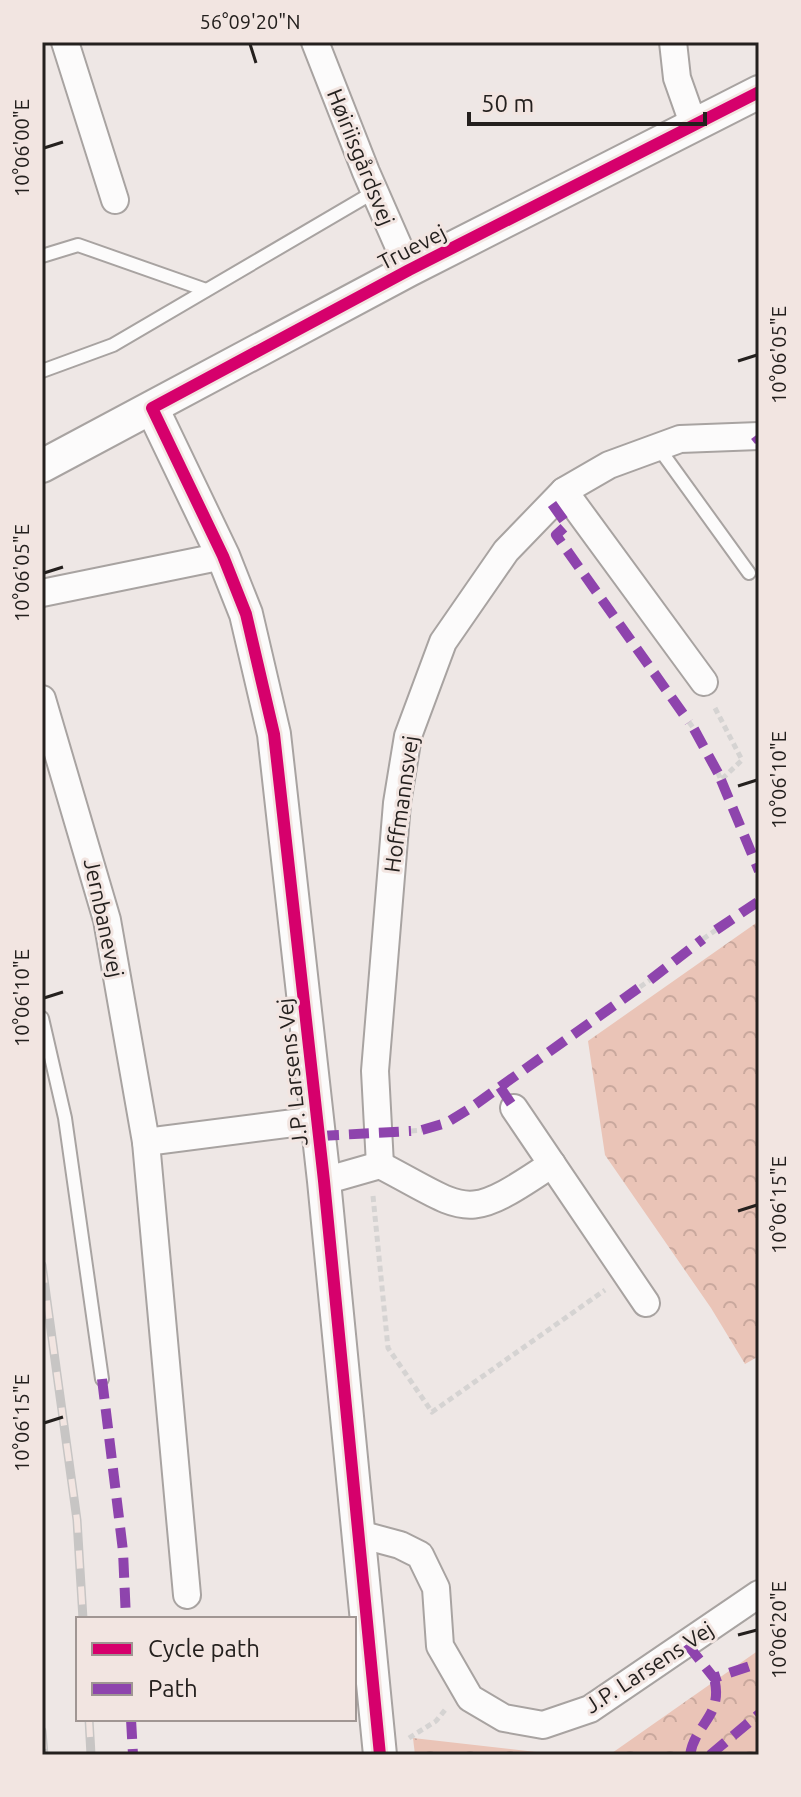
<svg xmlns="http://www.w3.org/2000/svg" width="801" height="1797" font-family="Ubuntu,sans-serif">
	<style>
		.forest { fill: url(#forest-crowns) }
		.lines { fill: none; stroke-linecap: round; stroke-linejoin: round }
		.service-casing { stroke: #a8a3a1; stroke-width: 16 }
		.minor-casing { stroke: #a8a3a1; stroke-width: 30 }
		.tertiary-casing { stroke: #a8a3a1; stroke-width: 36 }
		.path { stroke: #d5d3d2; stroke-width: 5; stroke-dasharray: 6 4; stroke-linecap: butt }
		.service { stroke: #fcfbfb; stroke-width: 12 }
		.minor { stroke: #fcfbfb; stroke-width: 26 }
		.tertiary { stroke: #fcfbfb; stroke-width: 32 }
		.rail-casing { stroke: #c7c5c4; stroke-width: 9 }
		.rail { stroke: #f2e5e1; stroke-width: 6; stroke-dasharray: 18; stroke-linecap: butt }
		.quiet { stroke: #8e44ad; stroke-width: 10; stroke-dasharray: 20 10; stroke-linecap: butt }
		.cycleway-casing { stroke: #f2e5e1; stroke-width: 17 }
		.cycleway { stroke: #d6006c; stroke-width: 12 }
		.ticks { fill: none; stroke: #24201e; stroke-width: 3 }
		.labels { text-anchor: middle; stroke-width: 6; stroke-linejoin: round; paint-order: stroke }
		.street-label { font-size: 22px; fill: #24201e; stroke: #f2e5e1 }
		.neatline { fill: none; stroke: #24201e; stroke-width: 3 }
		.ticks-label { font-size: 20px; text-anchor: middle; fill: #24201e }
	</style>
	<defs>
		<pattern id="forest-crowns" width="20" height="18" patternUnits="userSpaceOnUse" patternTransform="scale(2)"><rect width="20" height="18" fill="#eac4b7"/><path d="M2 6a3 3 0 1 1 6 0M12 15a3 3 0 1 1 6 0" fill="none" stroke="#c9a89d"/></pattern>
	</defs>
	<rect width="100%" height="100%" fill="#eee7e5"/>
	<g class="forest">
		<path d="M759 921V1356L745 1364 711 1308 605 1155 588 1041Z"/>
		<path d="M759 1650V1755H581L612 1753Z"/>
		<path d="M413 1738 562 1755H415Z"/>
	</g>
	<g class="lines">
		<g class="service-casing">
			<g id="service">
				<path d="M42 256 78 245 206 290"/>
				<path d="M42 371 113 345 374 192"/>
				<path d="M658 447 749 573"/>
				<path d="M42 1018 65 1118 102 1379"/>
			</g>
		</g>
		<g class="minor-casing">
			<g id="minor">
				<path d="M65 42 115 200"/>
				<path d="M315 42 366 172 409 270"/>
				<path d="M673 42 677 78 694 126"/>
				<path d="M564 491 704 682"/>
				<path d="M42 593 223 556"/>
				<path d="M42 699 107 920 146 1142"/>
				<path d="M514 1108 646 1303"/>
				<path d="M380 1165 375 1071 397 803 408 736 443 642 506 551 564 491 609 465 680 439 759 436"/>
				<path d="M324 1181 380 1165C470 1212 463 1224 552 1164"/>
				<path d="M359 1534 400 1545 420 1555 436 1588 440 1646 470 1698 504 1718 543 1725 590 1709 759 1594"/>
				<path d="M187 1595 146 1142 317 1120"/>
			</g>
		</g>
		<g class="tertiary-casing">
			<g id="tertiary">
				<path d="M152 408 223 556 246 614 274 734 324 1181 380 1755"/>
				<path d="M42 466 409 270 759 92"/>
			</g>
		</g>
		<g class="path">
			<path d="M715 708 742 760 721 780 718 773"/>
			<path d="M689 722 694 729"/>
			<path d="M703 939 716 930"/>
			<path d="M640 987 650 980"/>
			<path d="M411 1131 422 1130"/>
			<path d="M373 1196 388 1348 432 1412 605 1290"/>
			<path d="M409 1738 436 1721 445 1710"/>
		</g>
		<use href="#service" class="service"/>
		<use href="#minor" class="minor"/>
		<use href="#tertiary" class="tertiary"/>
		<g class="rail-casing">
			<g id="rail">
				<path d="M42 1265 77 1520 83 1619"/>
				<path d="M89 1719 91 1755"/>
				<path d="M42 1731 44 1755"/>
			</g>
		</g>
		<use href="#rail" class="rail"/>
		<g class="quiet">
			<path d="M755 436 759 441"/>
			<path d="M552 504 567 525 556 535 689 722"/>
			<path d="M694 729 718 773"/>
			<path d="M721 780 759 871"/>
			<path d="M716 930 759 901"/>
			<path d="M650 980 703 939"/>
			<path d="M500 1087 514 1108"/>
			<path d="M422 1130 446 1123 469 1109 640 987"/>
			<path d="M319 1136 411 1131"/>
			<path d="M102 1379 123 1551 126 1619"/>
			<path d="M687 1644 714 1678 759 1663"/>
			<path d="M131 1719 133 1755"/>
			<path d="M690 1755C695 1723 724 1716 714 1678"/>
			<path d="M710 1755 759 1714"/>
		</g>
		<g class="cycleway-casing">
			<path id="cycleway" d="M380 1755 324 1181 274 734 246 614 223 556 152 408 409 270 759 92"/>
		</g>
		<use href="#cycleway" class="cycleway"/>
	</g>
	<path class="ticks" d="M250 44 256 63M44 148 63 142M738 361 757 355M44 573 63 567M738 786 757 780M44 998 63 992M738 1211 757 1205M44 1423 63 1417M738 1635 757 1630"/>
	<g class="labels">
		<g class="street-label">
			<text transform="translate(361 157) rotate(68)" y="8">Høiriisgårdsvej</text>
			<text transform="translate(412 247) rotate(-27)" y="8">Truevej</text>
			<text transform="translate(401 804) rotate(-82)" y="8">Hoffmannsvej</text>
			<text transform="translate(104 918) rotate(78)" y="8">Jernbanevej</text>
			<text transform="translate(292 1072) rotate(-96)" y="8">J.P. Larsens Vej</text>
			<text transform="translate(649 1667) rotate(-33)" y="8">J.P. Larsens Vej</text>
		</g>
	</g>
	<rect width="801" height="1797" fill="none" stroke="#f2e5e1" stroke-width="88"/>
	<rect x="76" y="1617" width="280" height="104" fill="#f2e5e1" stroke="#a09693" stroke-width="2"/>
	<rect x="92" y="1643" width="40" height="12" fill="#d6006c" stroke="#a09693" stroke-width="2"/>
	<text x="148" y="1657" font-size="24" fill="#24201e">Cycle path</text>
	<rect x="92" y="1683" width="40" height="12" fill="#8e44ad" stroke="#a09693" stroke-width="2"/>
	<text x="148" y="1697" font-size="24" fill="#24201e">Path</text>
	<path d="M469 112v12h236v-12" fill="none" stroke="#24201e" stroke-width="4"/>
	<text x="481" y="112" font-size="24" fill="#24201e" stroke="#f2e5e1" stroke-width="6" paint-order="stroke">50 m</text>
	<rect x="44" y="44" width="713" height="1709" class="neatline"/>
	<g class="ticks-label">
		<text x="250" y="29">56°09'20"N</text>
		<text transform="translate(22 148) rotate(-90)" y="7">10°06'00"E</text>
		<text transform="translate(779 355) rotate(-90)" y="7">10°06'05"E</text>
		<text transform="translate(22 573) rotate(-90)" y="7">10°06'05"E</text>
		<text transform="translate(779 780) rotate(-90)" y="7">10°06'10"E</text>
		<text transform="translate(22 998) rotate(-90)" y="7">10°06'10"E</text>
		<text transform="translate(779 1205) rotate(-90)" y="7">10°06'15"E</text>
		<text transform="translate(22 1423) rotate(-90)" y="7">10°06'15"E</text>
		<text transform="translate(779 1630) rotate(-90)" y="7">10°06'20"E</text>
	</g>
</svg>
